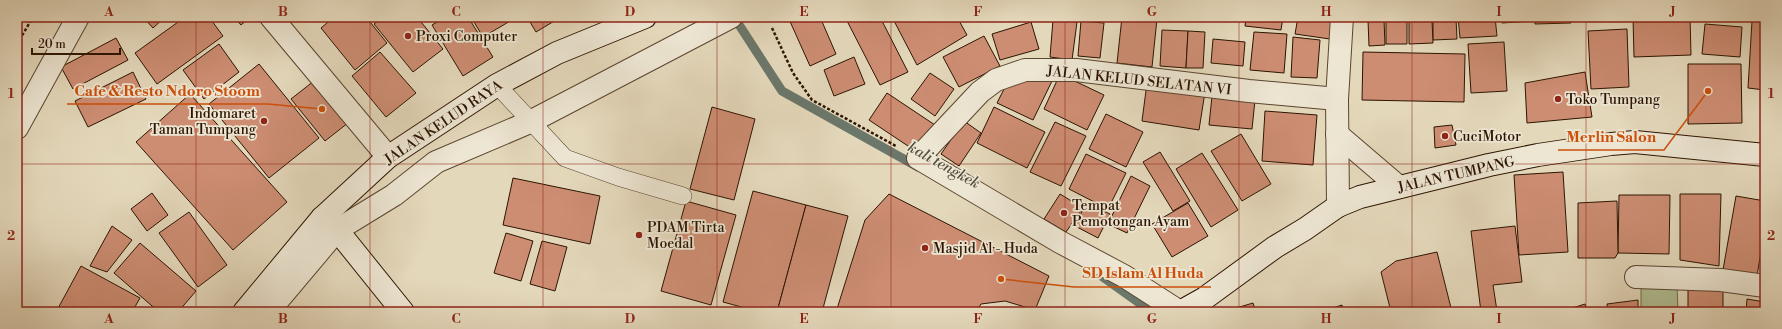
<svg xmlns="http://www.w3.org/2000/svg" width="1782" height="329" font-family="'Libre Bodoni',serif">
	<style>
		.green { fill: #b0bf93; stroke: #6e6a4a }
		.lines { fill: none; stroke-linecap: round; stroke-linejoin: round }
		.stream { stroke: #6b776a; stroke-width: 9 }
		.building { fill: #cd8d73; stroke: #2c1400 }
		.lane-casing { stroke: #5a452f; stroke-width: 18 }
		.street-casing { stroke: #5a452f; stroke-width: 24 }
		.secondary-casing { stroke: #2c1400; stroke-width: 24 }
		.path { stroke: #2c1400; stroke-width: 2.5; stroke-dasharray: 3 2; stroke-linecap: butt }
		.lane { stroke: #ede6d3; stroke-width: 17 }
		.street { stroke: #ede6d3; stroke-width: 22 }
		.secondary { stroke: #ede6d3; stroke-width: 22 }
		.grid { fill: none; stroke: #8f2418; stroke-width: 1; stroke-opacity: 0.55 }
		.poi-dot { fill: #8f2418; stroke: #ede6d3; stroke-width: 1.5 }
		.labels { text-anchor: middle; stroke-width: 3.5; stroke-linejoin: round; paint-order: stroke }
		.poi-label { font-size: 14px; fill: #2c1400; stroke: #ede6d3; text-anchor: start }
		.street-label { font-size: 14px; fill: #2c1400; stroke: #ede6d3 }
		.water-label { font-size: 15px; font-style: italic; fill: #514e3e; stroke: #ede6d3 }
		.leader { fill: none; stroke: #cc4f0a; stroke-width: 1.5 }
		.callout-dot { fill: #cc4f0a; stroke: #ede6d3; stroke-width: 1.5 }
		.callout-label { font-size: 15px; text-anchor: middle; font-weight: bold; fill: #cc4f0a; stroke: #ede6d3; stroke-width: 3.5; stroke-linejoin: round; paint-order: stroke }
		.neatline { fill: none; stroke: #8f2418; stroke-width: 1.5 }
		.grid-label { font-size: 13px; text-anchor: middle; font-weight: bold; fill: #8f2418 }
	</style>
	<rect width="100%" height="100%" fill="#e4d8bb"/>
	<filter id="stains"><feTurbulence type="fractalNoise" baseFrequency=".005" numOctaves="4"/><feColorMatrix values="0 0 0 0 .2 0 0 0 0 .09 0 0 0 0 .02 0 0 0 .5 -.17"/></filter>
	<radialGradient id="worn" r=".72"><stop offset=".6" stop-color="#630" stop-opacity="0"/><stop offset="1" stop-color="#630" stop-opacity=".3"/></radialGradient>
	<path class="green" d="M1677 285 1678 312H1641V286Z"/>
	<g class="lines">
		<g class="stream">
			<path d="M734 17 782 91 918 167"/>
			<path d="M1096 272 1152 312"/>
		</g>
	</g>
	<g class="building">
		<path d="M143 17H165L153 28Z"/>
		<path d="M185 17H209L223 36 157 84 135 53Z"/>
		<path d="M234 17H250L241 25Z"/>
		<path d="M334 17H366L387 43 355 70 321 28Z"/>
		<path d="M383 17H417L443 49 413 72 374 24Z"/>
		<path d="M446 17H468L493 57 463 76 432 25Z"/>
		<path d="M471 17H517L483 37Z"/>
		<path d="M527 17H561L536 32Z"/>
		<path d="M788 17H820L836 54 810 66Z"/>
		<path d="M845 17H880L908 72 880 85Z"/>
		<path d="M892 17H957L967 35 917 65Z"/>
		<path d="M1122 17 1157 19 1152 67 1117 63Z"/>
		<path d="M1246 17H1283L1281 30 1245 26Z"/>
		<path d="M1298 17H1332L1330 39 1295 34Z"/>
		<path d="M1380 17H1444L1380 19Z"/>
		<path d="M1458 17H1495L1497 36 1460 38Z"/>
		<path d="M1502 17H1532V21L1502 23Z"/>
		<path d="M1535 17H1571V23L1535 24Z"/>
		<rect x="1574" y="17" width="16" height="4"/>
		<path d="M1633 17H1690L1691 55 1634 57Z"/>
		<path d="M1456 18 1457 39 1433 40V19Z"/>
		<path d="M1384 19 1385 45 1369 46 1368 20Z"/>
		<path d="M1053 20 1077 22 1072 60 1050 57Z"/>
		<path d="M1407 20V44H1386V21Z"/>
		<path d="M1432 20 1433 43 1409 44V21Z"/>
		<path d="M1081 21 1104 23 1100 58 1078 56Z"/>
		<path d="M1752 21 1765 22V90L1748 88Z"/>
		<path d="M1031 22 1039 49 1000 60 992 34Z"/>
		<path d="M1705 24 1742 27 1740 57 1702 54Z"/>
		<path d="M1627 29 1629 87 1591 89 1588 31Z"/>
		<path d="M1162 30 1188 31 1186 68 1160 66Z"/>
		<path d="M1188 31 1205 32 1203 68H1186Z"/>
		<path d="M1254 32 1287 34 1284 73 1250 70Z"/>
		<path d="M984 36 1000 66 959 87 943 57Z"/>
		<path d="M1293 37 1320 40 1317 78 1291 77Z"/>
		<path d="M116 38 128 60 73 89 61 67Z"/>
		<path d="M1213 39 1245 42 1243 66 1211 63Z"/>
		<path d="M1504 42 1507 91 1471 93 1468 44Z"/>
		<path d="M219 44 239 72 204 99 183 70Z"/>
		<path d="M380 52 416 93 386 117 352 76Z"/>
		<path d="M1363 52 1465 54 1464 102 1362 100Z"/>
		<path d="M854 57 865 84 834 96 824 70Z"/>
		<path d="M259 64 319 138 269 178 209 104Z"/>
		<path d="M1688 64H1741L1742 123 1688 124Z"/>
		<path d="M133 72 146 99 88 127 75 101Z"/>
		<path d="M1585 72 1592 117 1527 123 1525 83Z"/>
		<path d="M930 73 954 89 935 116 911 99Z"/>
		<path d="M1060 74 1104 95 1087 130 1044 109Z"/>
		<path d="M319 77 353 119 325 141 291 99Z"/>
		<path d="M1053 79 1033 120 997 103 1007 83Z"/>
		<path d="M1147 83 1205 92 1199 130 1142 121Z"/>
		<path d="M887 93 935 125 917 152 869 120Z"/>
		<path d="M190 94 287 202 233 250 136 142Z"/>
		<path d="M1212 96 1255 100 1252 129 1209 125Z"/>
		<path d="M712 107 755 119 734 200 690 189Z"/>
		<path d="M994 107 1045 132 1027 168 977 143Z"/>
		<path d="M1265 111 1317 115 1313 165 1262 161Z"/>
		<path d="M1106 114 1143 132 1126 167 1089 149Z"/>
		<path d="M964 121 981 133 959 166 941 154Z"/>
		<path d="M1055 122 1086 136 1061 186 1030 172Z"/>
		<path d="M1452 125 1456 145 1435 148 1434 127Z"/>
		<path d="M1241 134 1271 184 1242 201 1211 151Z"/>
		<path d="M1160 152 1190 201 1173 211 1143 162Z"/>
		<path d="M1202 153 1238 210 1211 227 1176 169Z"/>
		<path d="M1086 154 1126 173 1108 209 1069 189Z"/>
		<path d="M1563 172 1568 252 1519 255 1514 175Z"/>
		<path d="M1131 176 1150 186 1127 233 1108 224Z"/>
		<path d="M513 178 600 196 590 244 503 225Z"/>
		<path d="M753 191 806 205 777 312H760L723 302Z"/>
		<path d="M152 193 168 215 147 231 131 209Z"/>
		<path d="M889 194 1049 276 1035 310 1005 301 981 304 976 312H836L865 220Z"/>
		<path d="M1060 194 1083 208 1066 232 1044 219Z"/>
		<path d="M1680 194H1721L1719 266 1680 260Z"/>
		<path d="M1619 195H1670L1669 254 1618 253Z"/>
		<path d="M1736 196 1765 201V226L1757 276 1723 270Z"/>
		<path d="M686 201 736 215 711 305 661 291Z"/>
		<path d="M1617 201 1618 253 1615 258H1578V203Z"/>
		<path d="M1086 203 1110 214 1098 238 1075 226Z"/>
		<path d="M1188 203 1208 236 1172 257 1152 224Z"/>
		<path d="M806 205 848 216 822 312H777Z"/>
		<path d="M189 212 227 265 198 287 159 233Z"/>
		<path d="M112 226 132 240 107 272 90 266Z"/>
		<path d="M1515 226 1522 282 1493 285 1497 311 1481 312 1471 231Z"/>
		<path d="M506 233 533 241 521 281 494 273Z"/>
		<path d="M542 241 567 247 555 291 530 284Z"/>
		<path d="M140 243 196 291 178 312H159L114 273Z"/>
		<path d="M1437 252 1452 312H1391L1381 272 1396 261Z"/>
		<path d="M81 266 140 298 132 312H56Z"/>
		<path d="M1688 286 1723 288V312H1688Z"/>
		<path d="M1747 299 1765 302V312H1746Z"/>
		<path d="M1638 300V312H1608L1607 304Z"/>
		<path d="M1253 303 1256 312H1226V311Z"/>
		<path d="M1585 304 1587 312H1560Z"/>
		<path d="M1342 305 1344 312H1320Z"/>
		<path d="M522 309 532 312H521Z"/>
	</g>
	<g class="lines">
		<g class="lane-casing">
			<path id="lane" d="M497 85 565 158 618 177 683 196"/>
		</g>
		<g class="street-casing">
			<g id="street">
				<path d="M271 17 388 157"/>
				<path d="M17 128 78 17"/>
				<path d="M1337 134 1399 187"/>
				<path d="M1338 206 1337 99 1342 17"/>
				<path d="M1636 277 1721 280 1765 286"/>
				<path d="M268 312 337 230 394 195 436 162 530 122 731 17"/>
				<path d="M1180 312 1124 276 1060 242 918 158 980 92 996 80 1025 70H1076L1249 91 1337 99"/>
			</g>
		</g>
		<g class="secondary-casing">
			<g id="secondary">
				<path d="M322 218 337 230 403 312"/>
				<path d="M244 312 322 218 388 157 497 85 557 53 645 17"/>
				<path d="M1180 312 1205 298 1275 247 1305 229 1338 206 1360 197 1489 165 1538 155 1611 144 1635 142 1765 155"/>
			</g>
		</g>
		<g class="path">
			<path d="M772 28 793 73 812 100 896 146"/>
			<path d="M17 44 33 17"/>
		</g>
		<use href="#lane" class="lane"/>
		<use href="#street" class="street"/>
		<use href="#secondary" class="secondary"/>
	</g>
	<path class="grid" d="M196 17V312M370 17V312M543 17V312M717 17V312M891 17V312M1065 17V312M1239 17V312M1412 17V312M1586 17V312M17 164H1765"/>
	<g class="poi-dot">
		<circle cx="408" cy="36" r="4"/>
		<circle cx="1558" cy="99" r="4"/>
		<circle cx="264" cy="121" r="4"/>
		<circle cx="1445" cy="136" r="4"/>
		<circle cx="1064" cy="213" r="4"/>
		<circle cx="639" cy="235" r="4"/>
		<circle cx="925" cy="248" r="4"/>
	</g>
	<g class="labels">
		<g class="poi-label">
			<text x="416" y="41">Proxi Computer</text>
			<text x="1566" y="104">Toko Tumpang</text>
			<text x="256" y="118" text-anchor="end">Indomaret<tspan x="256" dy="16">Taman Tumpang</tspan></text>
			<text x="1453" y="141">CuciMotor</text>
			<text x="1072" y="210">Tempat<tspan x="1072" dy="16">Pemotongan Ayam</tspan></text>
			<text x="647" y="232">PDAM Tirta<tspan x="647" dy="16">Moedal</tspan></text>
			<text x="933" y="253">Masjid Al - Huda</text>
		</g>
		<g class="street-label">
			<text transform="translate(1139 80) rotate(6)" y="5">JALAN KELUD SELATAN VI</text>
			<text transform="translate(443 122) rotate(-34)" y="5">JALAN KELUD RAYA</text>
			<text transform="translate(1456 174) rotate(-13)" y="5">JALAN TUMPANG</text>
		</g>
		<g class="water-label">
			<text transform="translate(944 165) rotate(29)" y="5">kali tengkek</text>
		</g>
	</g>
	<path class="leader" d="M322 109L268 104H67M1708 91L1664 150H1558M1001 279L1074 287H1211"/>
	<g class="callout-dot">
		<circle cx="322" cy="109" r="4"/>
		<circle cx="1708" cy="91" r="4"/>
		<circle cx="1001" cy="279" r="4"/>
	</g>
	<g class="callout-label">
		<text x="167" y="96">Cafe &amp; Resto Ndoro Stoom</text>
		<text x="1611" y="142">Merlin Salon</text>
		<text x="1143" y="278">SD Islam Al Huda</text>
	</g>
	<rect width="1782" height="329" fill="none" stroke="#e4d8bb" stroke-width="44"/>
	<path d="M32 48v6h88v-6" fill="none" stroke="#2c1400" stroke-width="2"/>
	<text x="38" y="48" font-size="12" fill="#2c1400" stroke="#ede6d3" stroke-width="3" paint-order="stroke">20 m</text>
	<rect x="22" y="22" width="1738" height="285" class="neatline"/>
	<g class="grid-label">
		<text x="109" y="16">A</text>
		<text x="283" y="16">B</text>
		<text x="456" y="16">C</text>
		<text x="630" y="16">D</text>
		<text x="804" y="16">E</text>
		<text x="978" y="16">F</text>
		<text x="1152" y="16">G</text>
		<text x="1326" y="16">H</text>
		<text x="1499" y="16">I</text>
		<text x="1673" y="16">J</text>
		<text x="11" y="98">1</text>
		<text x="1771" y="98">1</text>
		<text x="11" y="240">2</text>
		<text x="1771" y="240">2</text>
		<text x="109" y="323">A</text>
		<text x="283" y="323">B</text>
		<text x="456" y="323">C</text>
		<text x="630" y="323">D</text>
		<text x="804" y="323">E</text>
		<text x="978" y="323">F</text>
		<text x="1152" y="323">G</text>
		<text x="1326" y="323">H</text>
		<text x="1499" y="323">I</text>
		<text x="1673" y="323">J</text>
	</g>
	<rect width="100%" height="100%" filter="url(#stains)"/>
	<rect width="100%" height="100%" fill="url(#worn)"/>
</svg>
